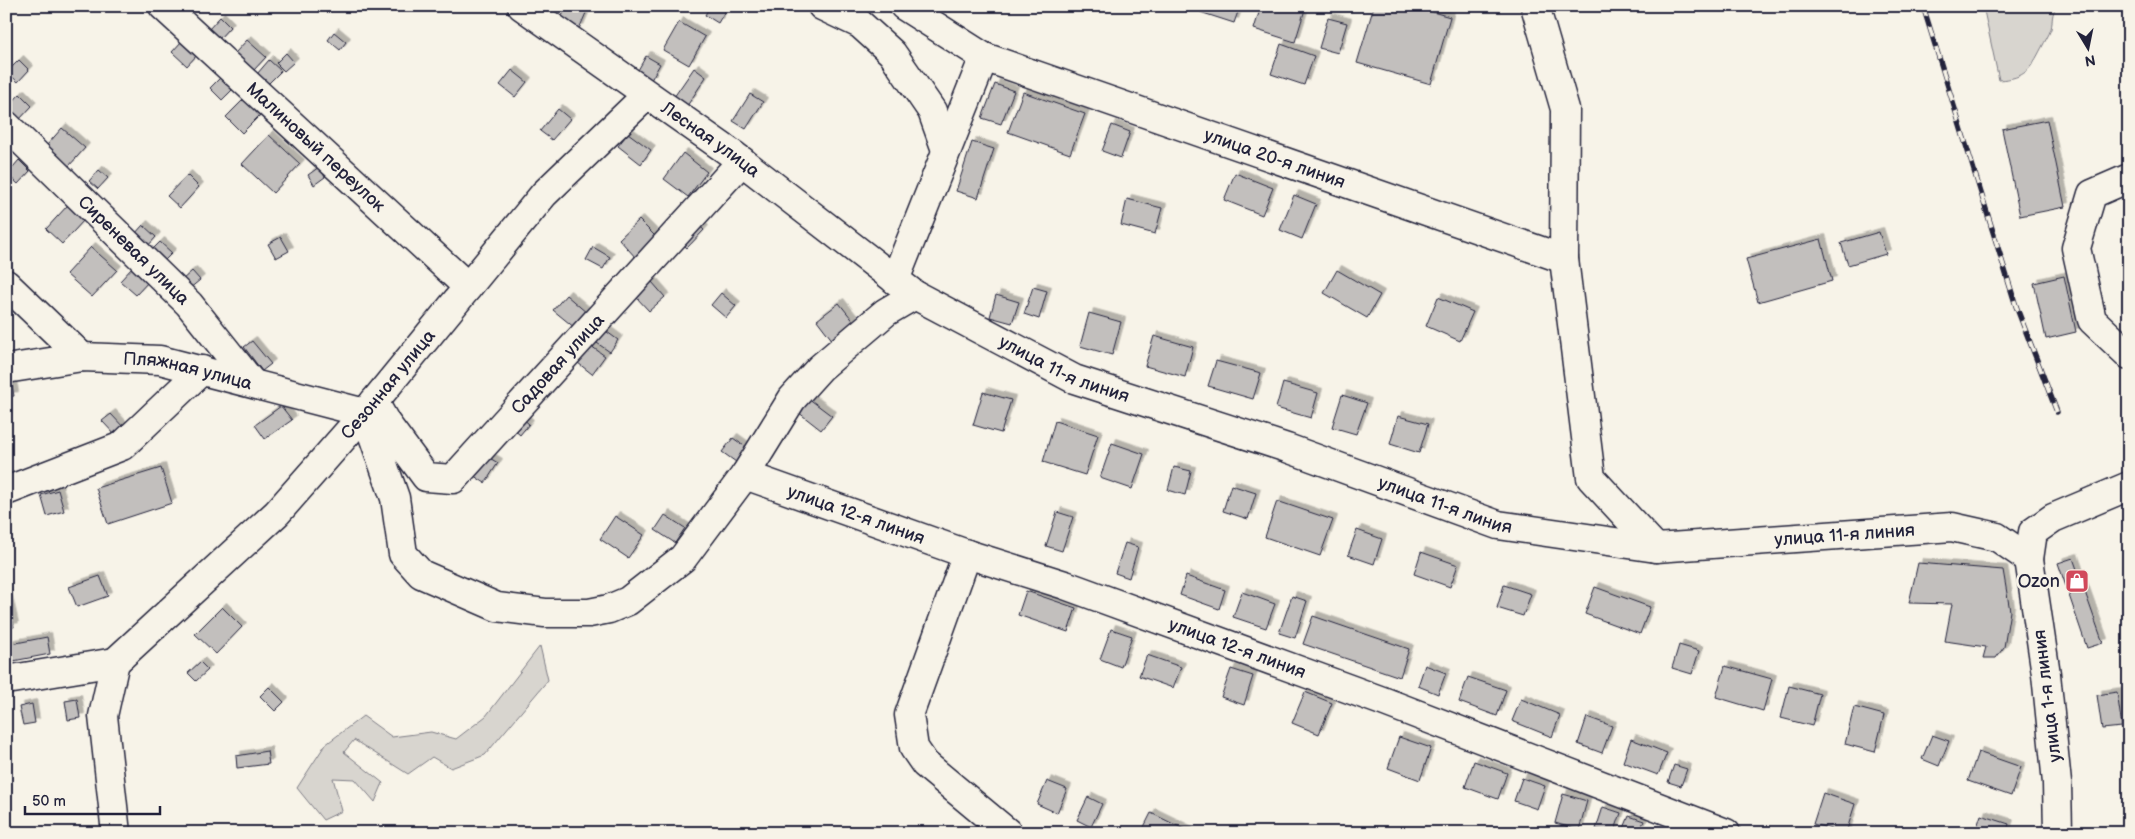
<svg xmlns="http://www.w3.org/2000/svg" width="2135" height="839" font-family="'Balsamiq Sans',sans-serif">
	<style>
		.green { fill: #d8d5cf; stroke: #7d7c85 }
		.building { fill: #c2bfbd; stroke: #22223b; filter: url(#shadow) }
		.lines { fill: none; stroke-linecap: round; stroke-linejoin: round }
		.minor-casing { stroke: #22223b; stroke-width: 31 }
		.minor { stroke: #f7f3e8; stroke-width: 28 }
		.rail-casing { stroke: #22223b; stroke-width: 5.5 }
		.rail { stroke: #f7f3e8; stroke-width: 4; stroke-dasharray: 11; stroke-linecap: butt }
		.labels { text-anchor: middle; stroke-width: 5; stroke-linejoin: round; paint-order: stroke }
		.street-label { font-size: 18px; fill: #22223b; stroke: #f7f3e8 }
		.poi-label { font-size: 18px; fill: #22223b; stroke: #f7f3e8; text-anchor: end }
	</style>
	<defs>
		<filter id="shadow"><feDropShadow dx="4.5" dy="-4.5" stdDeviation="0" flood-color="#0004"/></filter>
	</defs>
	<rect width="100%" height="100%" fill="#f7f3e8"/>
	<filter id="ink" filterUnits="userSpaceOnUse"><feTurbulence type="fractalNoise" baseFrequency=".02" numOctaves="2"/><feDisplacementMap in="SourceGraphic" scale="10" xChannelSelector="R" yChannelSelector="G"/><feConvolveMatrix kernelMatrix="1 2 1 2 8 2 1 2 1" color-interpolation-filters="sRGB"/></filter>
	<g filter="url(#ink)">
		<g class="green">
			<path d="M1983 6H2057C2051 14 2053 20 2051 29 2049 35 2045 41 2042 47 2030 70 2026 78 1999 80Z"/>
			<path d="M540 646 548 680 485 755 451 768 432 757 408 774 354 740 344 752 383 783 375 802 355 779 333 778 342 811 323 820 297 788 325 745 363 716 392 737 431 732 456 739 486 716Z"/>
		</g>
		<g class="building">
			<path d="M567 6H589L579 29 560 20Z"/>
			<path d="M710 6H728L718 23 705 15Z"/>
			<path d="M1202 6H1240L1234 23 1200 12Z"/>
			<path d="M1261 6H1306L1295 42 1254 29Z"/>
			<path d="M1374 6H1412L1450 17 1431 84 1357 63Z"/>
			<path d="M220 17 230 27 218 40 208 30Z"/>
			<path d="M1328 18 1347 23 1338 53 1319 48Z"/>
			<path d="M679 22 705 37 689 65 663 50Z"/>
			<path d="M334 32 346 42 340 50 328 40Z"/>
			<path d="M247 40 266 57 254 70 235 53Z"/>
			<path d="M182 41 197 55 187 66 172 52Z"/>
			<path d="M1281 44 1314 56 1304 85 1271 74Z"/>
			<path d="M286 53 294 62 284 71 276 63Z"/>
			<path d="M646 56 660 64 651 80 637 72Z"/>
			<path d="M19 60 29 70 18 82 7 72Z"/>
			<path d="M269 60 281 71 268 84 257 74Z"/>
			<path d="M694 68 706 77 687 106 674 97Z"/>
			<path d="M512 70 527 82 515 97 500 85Z"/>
			<path d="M220 78 232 90 222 100 210 88Z"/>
			<path d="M995 84 1014 91 1001 124 982 118Z"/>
			<path d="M1023 92 1085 114 1070 154 1008 132Z"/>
			<path d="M20 94 32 106 18 121 6 109Z"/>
			<path d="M249 94 265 110 242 133 226 117Z"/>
			<path d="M750 94 763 102 746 129 733 121Z"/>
			<path d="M558 109 570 119 552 140 540 131Z"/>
			<path d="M2047 120 2065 207 2020 216 2002 129Z"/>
			<path d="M1112 125 1130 132 1121 158 1102 151Z"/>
			<path d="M62 128 85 148 69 166 47 145Z"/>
			<path d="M628 133 651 150 641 164 618 146Z"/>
			<path d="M269 135 300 164 273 193 242 164Z"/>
			<path d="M972 142 994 149 978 198 956 191Z"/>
			<path d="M683 153 707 172 688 197 664 179Z"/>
			<path d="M19 160 30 171 18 184 7 174Z"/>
			<path d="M319 167 325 177 314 185 308 175Z"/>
			<path d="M99 170 108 178 98 189 89 181Z"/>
			<path d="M1235 173 1273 188 1262 215 1224 200Z"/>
			<path d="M187 175 199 187 180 208 167 196Z"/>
			<path d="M1294 195 1316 204 1302 239 1280 230Z"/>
			<path d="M1127 199 1162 208 1155 234 1121 225Z"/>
			<path d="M68 205 84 220 62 244 46 229Z"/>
			<path d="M639 220 657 238 636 258 619 239Z"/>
			<path d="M695 222 704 230 687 248 678 240Z"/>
			<path d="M143 225 156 237 147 247 134 235Z"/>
			<path d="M1879 232 1886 254 1848 265 1841 243Z"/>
			<path d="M281 237 289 251 276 258 268 244Z"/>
			<path d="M1821 239 1832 281 1758 302 1746 259Z"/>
			<path d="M160 242 172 253 162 263 150 252Z"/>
			<path d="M91 247 117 270 92 297 66 274Z"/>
			<path d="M593 247 610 257 603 269 586 260Z"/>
			<path d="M133 267 149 281 136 295 120 281Z"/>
			<path d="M1337 270 1380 295 1367 318 1324 293Z"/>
			<path d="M192 271 200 280 189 289 182 280Z"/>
			<path d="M2064 276 2076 332 2046 339 2034 283Z"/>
			<path d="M652 282 665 297 649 311 636 297Z"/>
			<path d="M1033 287 1047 291 1039 319 1024 314Z"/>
			<path d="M721 293 736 306 726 318 711 305Z"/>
			<path d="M566 295 587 313 575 328 553 310Z"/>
			<path d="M996 295 1019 302 1012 323 990 317Z"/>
			<path d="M1438 297 1473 312 1460 341 1426 326Z"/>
			<path d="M839 303 855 323 833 341 817 320Z"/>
			<path d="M1089 313 1121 322 1112 355 1080 346Z"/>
			<path d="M603 329 618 340 610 352 594 341Z"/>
			<path d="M1154 336 1193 347 1185 377 1145 366Z"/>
			<path d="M252 341 271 364 262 371 244 347Z"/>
			<path d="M591 346 605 356 592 374 578 363Z"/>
			<path d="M1216 361 1261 373 1253 399 1208 386Z"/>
			<path d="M11 380 14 396 6 397V381Z"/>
			<path d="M1283 383 1318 393 1311 418 1276 408Z"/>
			<path d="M983 392 1011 400 1001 433 973 425Z"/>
			<path d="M1342 395 1367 403 1356 434 1332 427Z"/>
			<path d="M808 398 832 416 821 430 798 412Z"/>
			<path d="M281 406 292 420 265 439 255 425Z"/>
			<path d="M111 414 125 429 117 437 102 421Z"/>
			<path d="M1398 416 1428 424 1419 453 1390 444Z"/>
			<path d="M522 418 529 424 520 435 512 428Z"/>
			<path d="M1055 421 1098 435 1085 475 1043 462Z"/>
			<path d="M733 438 747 448 736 462 722 452Z"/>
			<path d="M1112 443 1144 454 1132 489 1100 478Z"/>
			<path d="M481 453 498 463 485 483 468 472Z"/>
			<path d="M1174 467 1191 471 1185 495 1168 490Z"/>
			<path d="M161 468 172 503 108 524 96 488Z"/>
			<path d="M1231 485 1256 493 1248 519 1223 511Z"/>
			<path d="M58 490 64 511 47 516 41 495Z"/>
			<path d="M1277 501 1333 520 1320 556 1265 537Z"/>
			<path d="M1057 512 1073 517 1062 551 1046 546Z"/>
			<path d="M665 515 685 528 675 543 655 530Z"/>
			<path d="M615 516 644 535 628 558 600 539Z"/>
			<path d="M1357 530 1382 539 1374 564 1348 555Z"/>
			<path d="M1125 543 1138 547 1129 578 1115 573Z"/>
			<path d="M1421 552 1458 565 1450 587 1414 574Z"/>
			<path d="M2073 558 2103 643 2087 648 2058 563Z"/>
			<path d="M1918 563 2003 570 2010 611 2004 647 1996 658H1983L1986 647 1945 641 1952 604 1909 603Z"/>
			<path d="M100 576 108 596 77 607 69 587Z"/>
			<path d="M1186 576 1225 590 1219 609 1180 595Z"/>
			<path d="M1504 585 1531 594 1523 616 1497 608Z"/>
			<path d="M1595 587 1650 607 1640 634 1585 614Z"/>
			<path d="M1026 591 1076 608 1068 632 1018 615Z"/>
			<path d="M6 592 14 627 6 629Z"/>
			<path d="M1242 592 1275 604 1266 628 1233 617Z"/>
			<path d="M1292 596 1307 601 1295 638 1279 633Z"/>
			<path d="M222 607 242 627 216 654 195 634Z"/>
			<path d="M1313 616 1409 649 1400 677 1303 644Z"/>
			<path d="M1111 629 1132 636 1121 667 1100 659Z"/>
			<path d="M47 637 50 654 8 662 6 645Z"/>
			<path d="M1679 645 1699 651 1692 674 1672 668Z"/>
			<path d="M1147 655 1181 667 1173 688 1139 676Z"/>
			<path d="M200 662 208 670 196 681 188 673Z"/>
			<path d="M1425 665 1446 673 1438 694 1418 686Z"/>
			<path d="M1725 666 1772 679 1763 711 1716 697Z"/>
			<path d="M1231 669 1253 676 1244 705 1221 697Z"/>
			<path d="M1468 677 1506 690 1497 716 1459 702Z"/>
			<path d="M1789 686 1820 694 1812 726 1781 718Z"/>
			<path d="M269 687 284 702 275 711 260 696Z"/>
			<path d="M1305 692 1332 703 1319 734 1292 723Z"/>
			<path d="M2117 692 2122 727 2102 729 2097 695Z"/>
			<path d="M77 699 80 718 68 720 65 701Z"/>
			<path d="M1521 699 1560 715 1552 737 1512 721Z"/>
			<path d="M32 704 35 723 23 725 19 707Z"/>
			<path d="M1854 707 1884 715 1875 752 1845 744Z"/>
			<path d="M1587 717 1612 726 1602 753 1578 744Z"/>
			<path d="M1932 735 1949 741 1939 766 1922 759Z"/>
			<path d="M1399 737 1431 748 1420 780 1388 768Z"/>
			<path d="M1631 739 1667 753 1658 775 1623 762Z"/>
			<path d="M267 751 269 764 237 768 236 756Z"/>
			<path d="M1978 752 2021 767 2011 796 1968 781Z"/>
			<path d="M1474 761 1507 773 1498 799 1465 787Z"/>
			<path d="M1674 765 1687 769 1681 786 1668 782Z"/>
			<path d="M1522 778 1545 786 1537 809 1514 801Z"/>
			<path d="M1047 781 1067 789 1057 813 1037 804Z"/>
			<path d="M1823 793 1855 804 1846 833 1813 824Z"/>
			<path d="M1563 794 1587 801 1579 830 1555 823Z"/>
			<path d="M1088 797 1102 804 1091 827 1077 820Z"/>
			<path d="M1603 807 1621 813 1614 833 1596 829Z"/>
			<path d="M1151 813 1188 831V833H1141Z"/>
			<path d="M1981 815 2009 824 2006 833H1975Z"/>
			<path d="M1629 816 1644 821 1639 833H1622Z"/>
		</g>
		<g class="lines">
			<g class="minor-casing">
				<g id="minor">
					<path id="s1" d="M163 6 468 287"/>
					<path id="s2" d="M522 6 735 156 915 295 1074 379 1287 448 1498 525 1656 548 1952 527 1997 537 2029 559"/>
					<path d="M822 6 860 24 892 53 932 111 946 150"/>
					<path d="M1535 6 1565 109 1564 259 1591 478 1656 548"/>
					<path id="s3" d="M984 57 1564 259"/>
					<path id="s4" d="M6 125 189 304 252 383"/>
					<path d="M2129 178 2092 194 2076 248 2092 320 2129 355"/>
					<path d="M895 280 984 57 904 6"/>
					<path d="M6 284 82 357"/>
					<path id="s5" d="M6 369 82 357 160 360 365 413 395 498 403 554 421 574 497 607 545 613H589L609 609 628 601 683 558 745 475 792 399 820 368 886 312 915 295"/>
					<path id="s6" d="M374 402 386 423 426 477 453 479 742 161"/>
					<path id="s7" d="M745 475 967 554 1065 585 1385 702 1726 833"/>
					<path d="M6 491 122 446 202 370"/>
					<path d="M967 554 909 715 914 748 925 764 1008 833"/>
					<path id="s8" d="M115 662 277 513 365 413 544 194 647 95"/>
					<path d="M115 662 103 716 116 833"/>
					<path d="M6 680 115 662"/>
					<path d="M2058 833 2057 783 2046 674 2029 559 2033 532 2053 518 2129 486"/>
				</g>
			</g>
			<use href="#minor" class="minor"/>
			<g class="rail-casing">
				<path id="rail" d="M1923 6 2016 306 2057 412"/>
			</g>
			<use href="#rail" class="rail"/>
		</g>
	</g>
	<defs>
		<g id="shop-square" transform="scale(1.25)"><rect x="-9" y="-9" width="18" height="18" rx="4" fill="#d1495b" stroke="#f7f3e8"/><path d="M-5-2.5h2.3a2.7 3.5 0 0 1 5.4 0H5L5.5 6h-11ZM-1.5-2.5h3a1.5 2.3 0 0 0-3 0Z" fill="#fff"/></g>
	</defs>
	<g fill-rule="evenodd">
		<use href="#shop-square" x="2077" y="581"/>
	</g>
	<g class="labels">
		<g class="street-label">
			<text dy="6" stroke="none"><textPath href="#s2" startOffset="231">Лесная улица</textPath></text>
			<text dy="6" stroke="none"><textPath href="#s1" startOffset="208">Малиновый переулок</textPath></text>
			<text dy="6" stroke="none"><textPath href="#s3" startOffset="308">улица 20-я линия</textPath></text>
			<text dy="6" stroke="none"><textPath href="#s4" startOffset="179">Сиреневая улица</textPath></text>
			<text dy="6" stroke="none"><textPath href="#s6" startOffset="274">Садовая улица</textPath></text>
			<text dy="6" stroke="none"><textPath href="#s2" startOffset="655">улица 11-я линия</textPath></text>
			<text dy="6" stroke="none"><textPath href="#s5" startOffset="184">Пляжная улица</textPath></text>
			<text dy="6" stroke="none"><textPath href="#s8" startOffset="390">Сезонная улица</textPath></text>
			<text dy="6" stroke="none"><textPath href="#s2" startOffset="1060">улица 11-я линия</textPath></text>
			<text dy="6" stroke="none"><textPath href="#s7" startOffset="118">улица 12-я линия</textPath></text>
			<text dy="6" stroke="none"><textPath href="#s2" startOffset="1465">улица 11-я линия</textPath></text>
			<text dy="6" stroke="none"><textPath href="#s7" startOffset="522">улица 12-я линия</textPath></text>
			<text transform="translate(2047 696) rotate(-97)" y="6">улица 1-я линия</text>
		</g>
		<g class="poi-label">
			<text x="2060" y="587">Ozon</text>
		</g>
	</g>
	<rect width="2135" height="839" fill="none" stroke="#f7f3e8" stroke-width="25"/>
	<rect x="12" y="12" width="2110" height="814" fill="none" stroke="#22223b" stroke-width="2" filter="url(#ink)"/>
	<g transform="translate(2088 48) rotate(170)" stroke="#f7f3e8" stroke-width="4" paint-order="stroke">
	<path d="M0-4L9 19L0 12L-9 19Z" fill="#22223b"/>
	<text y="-8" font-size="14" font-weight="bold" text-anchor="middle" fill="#22223b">N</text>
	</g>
	<path d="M25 806v8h135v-8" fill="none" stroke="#22223b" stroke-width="2.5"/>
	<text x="32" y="806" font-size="15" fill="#22223b" stroke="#f7f3e8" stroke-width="4" paint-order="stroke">50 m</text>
</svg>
